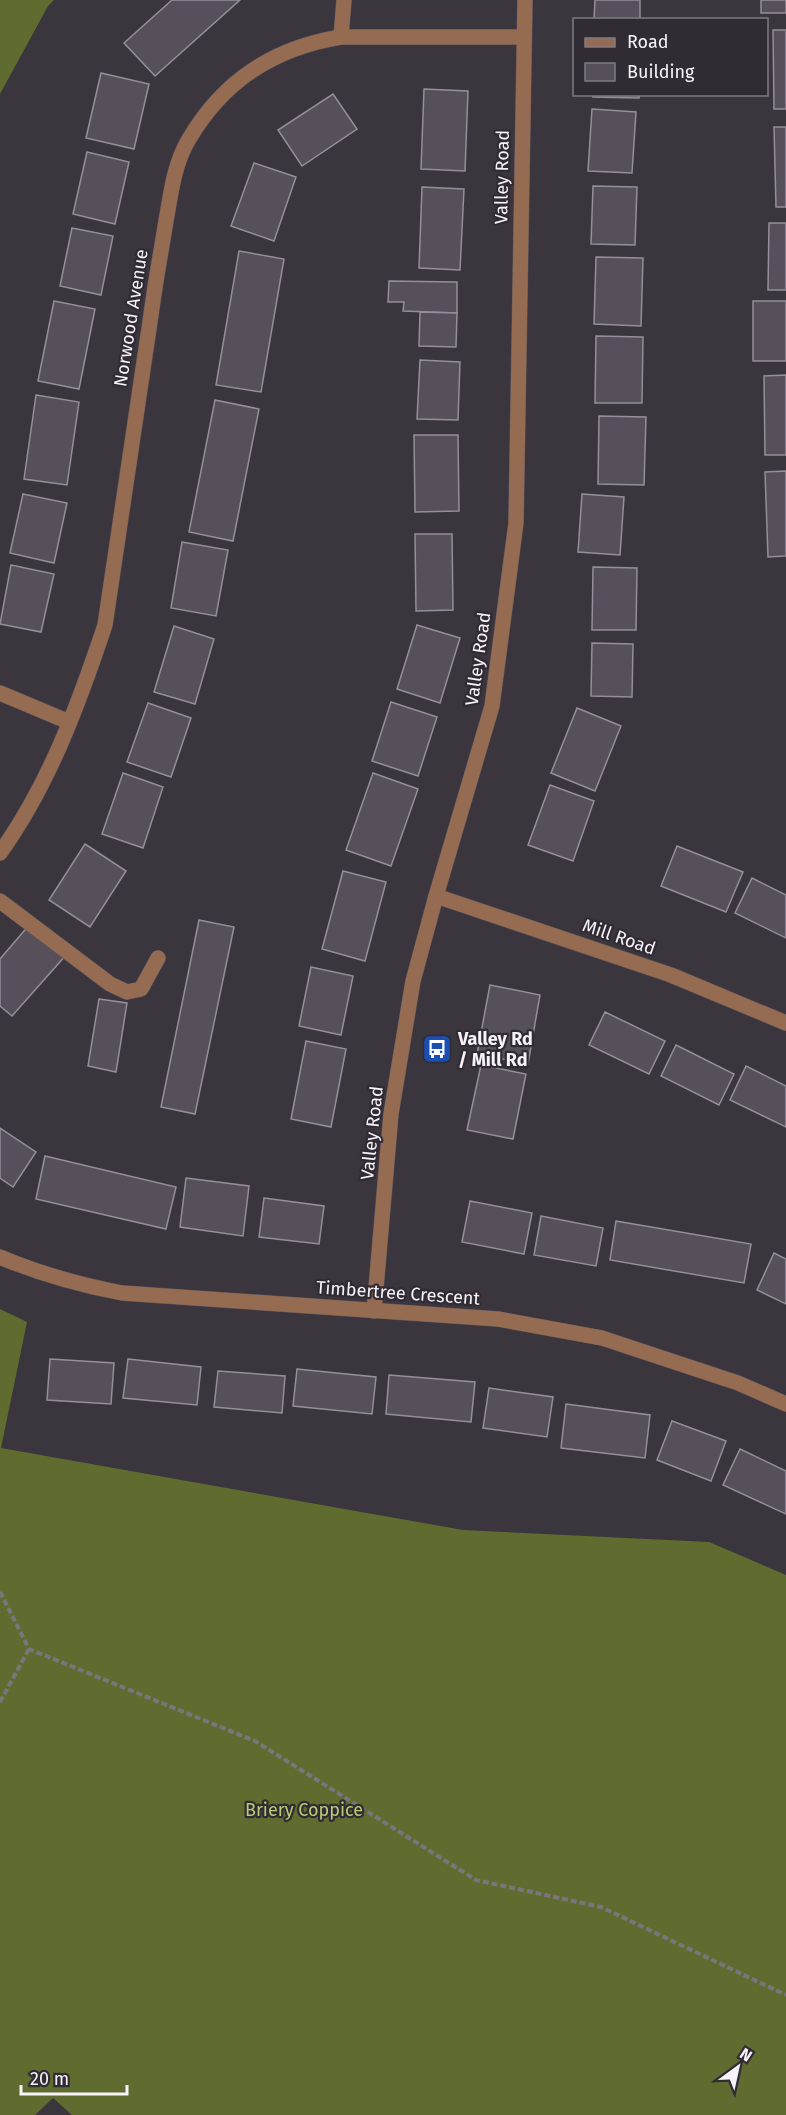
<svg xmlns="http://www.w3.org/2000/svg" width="786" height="2115" font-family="'Fira Sans',sans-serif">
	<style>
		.forest { fill: #606c2f }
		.building { fill: #574f59; stroke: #968e9a; stroke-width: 1.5 }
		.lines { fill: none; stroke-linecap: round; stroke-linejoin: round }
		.service-casing { stroke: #59535c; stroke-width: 16 }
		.minor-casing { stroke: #59535c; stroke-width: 16 }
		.path { stroke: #7a757d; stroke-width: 4; stroke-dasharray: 6 3; stroke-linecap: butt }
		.service { stroke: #956c51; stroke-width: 15 }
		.minor { stroke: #956c51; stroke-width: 15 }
		.labels { text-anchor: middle; stroke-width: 4.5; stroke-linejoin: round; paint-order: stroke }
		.street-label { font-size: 18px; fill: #f7f3f9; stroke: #312b34 }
		.poi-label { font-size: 18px; font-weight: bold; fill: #f7f3f9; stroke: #312b34; text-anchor: start }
		.park-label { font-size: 18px; fill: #bacc73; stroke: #312b34 }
	</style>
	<rect width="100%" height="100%" fill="#3b353e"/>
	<g class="forest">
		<path d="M0 0H54L48 6 0 94Z"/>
		<path d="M0 1309 27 1322 1 1448 463 1530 709 1542 786 1575V2115H72L53 2098 35 2115H0Z"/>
	</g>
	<g class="building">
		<path d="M172 0H240L155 76 124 43Z"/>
		<path d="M595 0H640V20H594Z"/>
		<rect x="761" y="0" width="25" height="13"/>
		<path d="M773 30H786V109H774Z"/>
		<path d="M101 73 149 84 134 149 86 138Z"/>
		<path d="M424 89 468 91 465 171 421 169Z"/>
		<path d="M333 94 357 129 302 166 278 130Z"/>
		<path d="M593 94H639V98L593 97Z"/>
		<path d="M592 109 636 112 632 173 588 171Z"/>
		<path d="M774 127H786V207H776Z"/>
		<path d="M87 152 129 162 115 224 73 214Z"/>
		<path d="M254 163 296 177 274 241 231 226Z"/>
		<path d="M593 186 637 187 635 245 591 244Z"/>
		<path d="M422 187 464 189 460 270 419 268Z"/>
		<path d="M769 223H786V290H768Z"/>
		<path d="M72 228 113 236 101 295 60 286Z"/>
		<path d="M239 251 284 259 261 392 216 385Z"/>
		<path d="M596 257 643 258 641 326 594 324Z"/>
		<path d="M389 281 457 282V313L403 311 404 302H388Z"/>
		<path d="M54 301 95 309 79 389 38 381Z"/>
		<rect x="753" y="301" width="33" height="60"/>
		<path d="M420 312 457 313 456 347 419 346Z"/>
		<path d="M596 336 643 337 642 403H595Z"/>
		<path d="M420 360 460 362 458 420 417 419Z"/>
		<path d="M786 375V455H765L764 376Z"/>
		<path d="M36 395 79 402 67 485 24 479Z"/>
		<path d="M215 400 259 409 233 541 189 532Z"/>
		<path d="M599 416 646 417 644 485 598 484Z"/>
		<path d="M414 435H458L459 511 415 512Z"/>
		<path d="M786 471V556L768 557 765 472Z"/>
		<path d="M23 494 67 503 54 563 10 553Z"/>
		<path d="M582 494 624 497 620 555 578 552Z"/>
		<path d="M415 534H452L453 610 416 611Z"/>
		<path d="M182 542 228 550 216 616 171 608Z"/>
		<path d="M11 565 54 574 41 632 0 624Z"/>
		<path d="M593 567 637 568 636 630H592Z"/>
		<path d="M417 625 460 638 440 703 397 689Z"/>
		<path d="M174 626 214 639 195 704 154 692Z"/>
		<path d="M592 643 633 644 632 697 591 696Z"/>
		<path d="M391 702 437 717 418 776 372 761Z"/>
		<path d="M148 703 191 718 171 777 127 762Z"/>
		<path d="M577 708 621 726 595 791 551 773Z"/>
		<path d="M123 773 163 787 143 848 102 834Z"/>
		<path d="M373 773 418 789 391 866 346 850Z"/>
		<path d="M550 785 594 801 573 861 528 845Z"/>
		<path d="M85 844 126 871 90 927 49 900Z"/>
		<path d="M677 846 743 872 726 912 661 886Z"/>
		<path d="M343 871 386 882 365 961 322 949Z"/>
		<path d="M752 878 786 895V938L735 913Z"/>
		<path d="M199 920 234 927 195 1114 161 1107Z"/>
		<path d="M30 924 66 955 12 1016 0 1006V959Z"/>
		<path d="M311 967 353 976 341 1035 299 1026Z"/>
		<path d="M490 985 540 995 528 1064 477 1054Z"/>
		<path d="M99 999 127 1003 116 1072 88 1066Z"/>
		<path d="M605 1012 665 1041 649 1074 589 1045Z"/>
		<path d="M306 1041 346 1049 331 1127 291 1119Z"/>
		<path d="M676 1045 734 1074 719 1105 661 1076Z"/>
		<path d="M481 1065 526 1074 513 1139 467 1130Z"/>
		<path d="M746 1066 786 1086V1127L730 1100Z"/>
		<path d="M0 1128 36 1152 13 1187 0 1178Z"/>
		<path d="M45 1156 176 1187 166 1229 36 1199Z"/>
		<path d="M186 1178 249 1186 243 1236 180 1227Z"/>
		<path d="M264 1198 324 1206 319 1244 259 1237Z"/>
		<path d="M470 1201 532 1213 524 1254 462 1242Z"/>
		<path d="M541 1216 603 1228 596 1266 534 1255Z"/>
		<path d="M616 1221 751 1244 744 1283 610 1260Z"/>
		<path d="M774 1253 786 1259V1304L757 1290Z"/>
		<path d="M50 1359 114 1363 111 1404 47 1400Z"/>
		<path d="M128 1359 201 1367 197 1405 123 1398Z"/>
		<path d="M297 1369 376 1377 372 1414 293 1406Z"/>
		<path d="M218 1371 285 1376 282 1413 214 1407Z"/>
		<path d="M389 1375 475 1382 471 1422 386 1414Z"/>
		<path d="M489 1388 553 1397 547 1437 483 1428Z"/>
		<path d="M566 1404 650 1415 645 1458 561 1448Z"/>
		<path d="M672 1421 726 1441 711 1481 657 1460Z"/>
		<path d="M740 1449 786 1471V1514L723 1485Z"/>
	</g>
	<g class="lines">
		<g class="service-casing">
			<g id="service">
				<path d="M341 37 344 0"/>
				<path d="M0 901 110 984 127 992 141 989 158 958"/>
			</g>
		</g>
		<g class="minor-casing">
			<g id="minor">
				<path d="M0 693 69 722"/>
				<path d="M0 853C49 785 79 703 105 625 121 521 136 418 151 315 155 284 161 252 166 221 171 193 174 164 189 139 224 80 274 48 341 37H523"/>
				<path d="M436 896 671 975 786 1023"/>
				<path d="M0 1257C40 1274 80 1285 122 1293L498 1319 602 1338 738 1383 786 1404"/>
				<path d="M374 1311 391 1114 413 981 436 896 492 706 516 523 525 0"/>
			</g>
		</g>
		<g class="path">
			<path d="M0 1592 29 1649 255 1741 476 1880 601 1907 786 1995"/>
			<path d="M0 1702 29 1649"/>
		</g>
		<use href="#service" class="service"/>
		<use href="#minor" class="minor"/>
	</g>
	<defs>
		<g id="bus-square" transform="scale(1.5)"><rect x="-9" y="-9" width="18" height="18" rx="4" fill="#1a4fb4" stroke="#312b34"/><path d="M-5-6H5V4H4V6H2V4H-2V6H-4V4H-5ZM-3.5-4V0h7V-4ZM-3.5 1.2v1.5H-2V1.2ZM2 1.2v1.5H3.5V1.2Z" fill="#fff"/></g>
	</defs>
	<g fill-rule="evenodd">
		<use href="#bus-square" x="437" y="1049"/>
	</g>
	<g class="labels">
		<g class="street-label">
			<text transform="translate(502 177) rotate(-89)" y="6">Valley Road</text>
			<text transform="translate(131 318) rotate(-81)" y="6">Norwood Avenue</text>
			<text transform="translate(478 659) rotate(-82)" y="6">Valley Road</text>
			<text transform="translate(619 937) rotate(19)" y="6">Mill Road</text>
			<text transform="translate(372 1133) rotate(-84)" y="6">Valley Road</text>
			<text transform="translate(398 1293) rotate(4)" y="6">Timbertree Crescent</text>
		</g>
		<g class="poi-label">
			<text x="458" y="1045">Valley Rd<tspan x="458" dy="21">/ Mill Rd</tspan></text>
		</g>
		<g class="park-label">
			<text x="304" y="1816">Briery Coppice</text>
		</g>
	</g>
	<rect x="573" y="18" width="195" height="78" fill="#312b34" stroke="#807b83" stroke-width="1.5"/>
	<rect x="585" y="38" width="30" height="9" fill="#956c51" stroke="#807b83" stroke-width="1.5"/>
	<text x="627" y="48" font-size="18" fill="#f7f3f9">Road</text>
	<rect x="585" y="63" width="30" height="18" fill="#574f59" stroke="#807b83" stroke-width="1.5"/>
	<text x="627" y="78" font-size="18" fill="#f7f3f9">Building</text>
	<g transform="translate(738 2067) rotate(33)" stroke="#312b34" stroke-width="4.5" paint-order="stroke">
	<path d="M0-4.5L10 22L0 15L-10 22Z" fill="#f7f3f9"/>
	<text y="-9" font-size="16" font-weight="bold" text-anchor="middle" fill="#f7f3f9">N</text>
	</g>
	<path d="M21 2085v9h106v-9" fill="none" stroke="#f7f3f9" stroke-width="3"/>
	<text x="30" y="2085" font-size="18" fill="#f7f3f9" stroke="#312b34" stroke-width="4.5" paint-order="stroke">20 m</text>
</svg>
